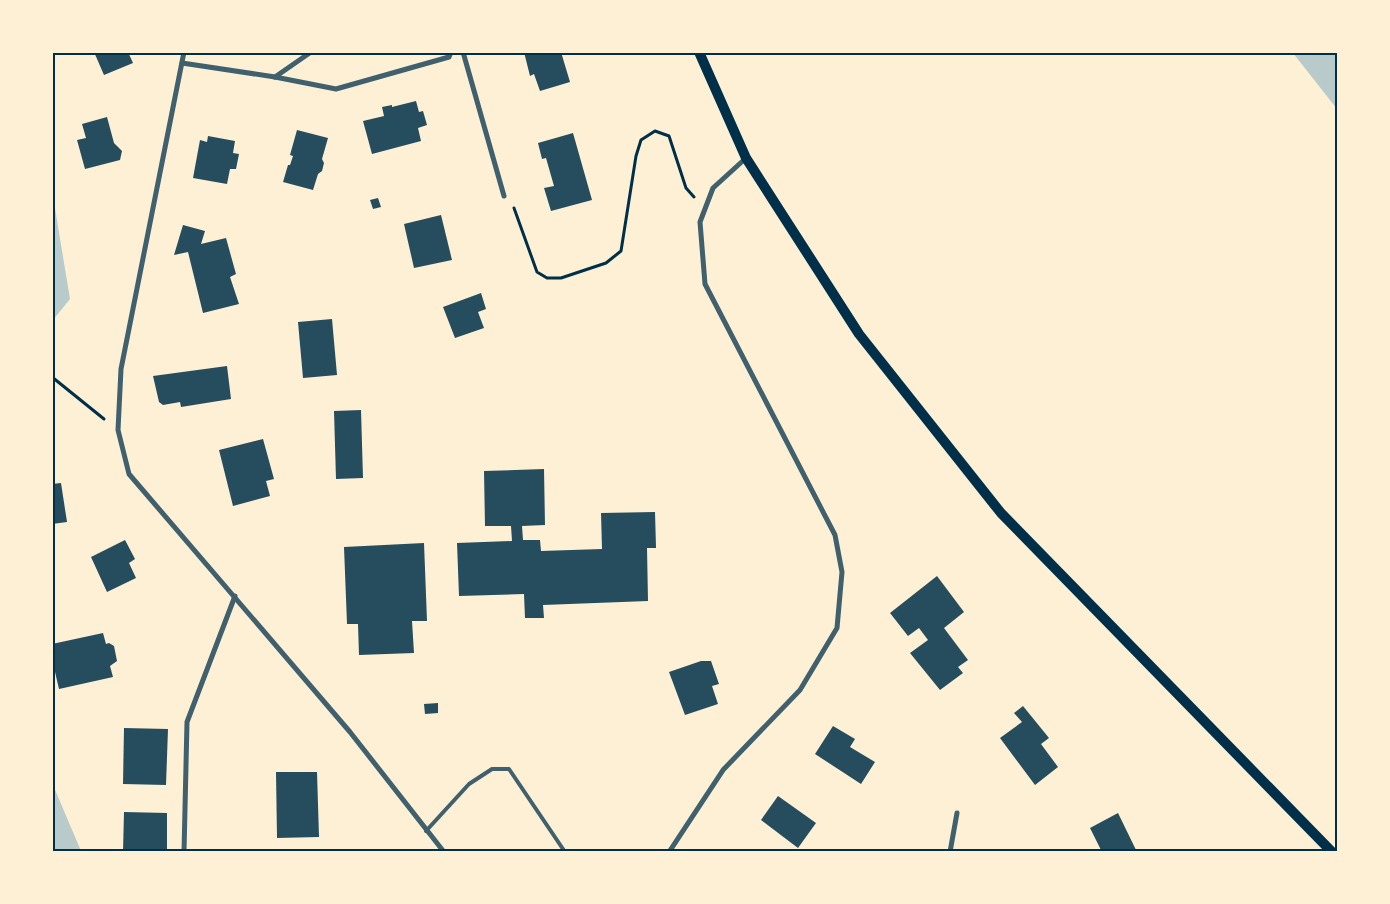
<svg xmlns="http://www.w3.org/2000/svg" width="1390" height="904" font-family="'DejaVu Sans',sans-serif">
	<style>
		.green { fill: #b9caca }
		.building { fill: #264d5e }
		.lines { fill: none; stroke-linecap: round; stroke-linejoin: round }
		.path { stroke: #003049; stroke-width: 3 }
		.service { stroke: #3f606c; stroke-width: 4 }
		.minor { stroke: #3f606c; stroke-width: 5 }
		.secondary { stroke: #003049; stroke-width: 10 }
		.neatline { fill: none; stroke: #003049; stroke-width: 2 }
	</style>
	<rect width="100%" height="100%" fill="#fdf0d5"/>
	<g class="green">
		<path d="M1293 53H1337V109Z"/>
		<path d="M52 190 70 299 53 320H52Z"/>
		<path d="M52 785H53L81 851H53Z"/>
	</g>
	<g class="building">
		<path d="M94 52H128L133 63 104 75Z"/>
		<path d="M524 52H561L570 82 540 91 534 74 530 76Z"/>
		<path d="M416 101 419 112 423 111 427 125 418 128 421 141 372 154 363 121 384 116 382 107 392 105V107Z"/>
		<path d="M107 117 114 143 122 151 120 160 85 169 77 140 86 138 82 124Z"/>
		<path d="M297 130 328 138 322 159 324 163 322 171 318 174 313 190 283 182 288 165H290L293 156 290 155Z"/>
		<path d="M573 133 592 200 551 211 544 188 554 186 546 158 542 159 538 143Z"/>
		<path d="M208 136 235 141 233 153 239 154 236 169H230L227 184 193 178 200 140 207 142Z"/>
		<path d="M378 198 381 207 373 209 370 200Z"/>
		<path d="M441 215 452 260 414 268 404 224Z"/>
		<path d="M183 225 205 231 201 244 226 238 236 274 230 277 239 304 203 313 188 252 174 255Z"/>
		<path d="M481 293 486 309 478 312 484 328 455 338 443 307Z"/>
		<path d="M332 319 337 375 303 378 298 322Z"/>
		<path d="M227 366 231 399 181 407 180 402 163 405 159 402 153 376Z"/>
		<path d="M361 410 363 478 336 479 334 411Z"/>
		<path d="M263 439 274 479 266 481 270 496 233 506 219 450Z"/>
		<path d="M544 469 545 525 522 526 523 540H540L541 551 602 549 601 513 655 512 656 548H647L648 601 543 605 544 618H525L524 594 459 596 457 543 512 541 511 526H485L484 471Z"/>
		<path d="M61 483 67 522 52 524V484Z"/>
		<path d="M125 540 135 559 129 563 136 578 107 592 91 557Z"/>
		<path d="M424 543 427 621H412L414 653 359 655 358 624H347L344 547Z"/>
		<path d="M937 576 964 612 944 628 968 660 958 667 963 673 940 690 910 653 928 640 919 628 908 636 890 613Z"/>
		<path d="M103 633 106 644 109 643 114 646 117 661 110 666 113 677 59 689 52 659V644Z"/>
		<path d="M701 661H711L719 684 712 686 718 704 685 715 669 672Z"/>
		<path d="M438 703V713L425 714 424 704Z"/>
		<path d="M1023 706 1049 738 1041 744 1058 767 1035 785 1000 738 1022 722 1014 713Z"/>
		<path d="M833 726 855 739 850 747 875 762 861 784 815 754Z"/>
		<path d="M124 728 168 729 166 785 123 784Z"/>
		<path d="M276 772H317L319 837 277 838Z"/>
		<path d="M778 796 816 823 798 848 761 820Z"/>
		<path d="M124 812 167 813V852H123Z"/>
		<path d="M1118 813 1137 852H1102L1090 828Z"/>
	</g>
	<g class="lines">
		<g class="path">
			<path d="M514 208 537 272 547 278H561L606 263 621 251 636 156 641 140 655 131 669 136 686 188 694 197"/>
			<path d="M52 377 104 419"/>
		</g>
		<path class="service" d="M426 831 469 784 492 769H509L565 852"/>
		<g class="minor">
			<path d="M184 52 121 369 118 430 129 474 350 732 444 852"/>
			<path d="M463 52 504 196"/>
			<path d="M182 63 275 77 336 89 449 57 451 52"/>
			<path d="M275 77 311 52"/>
			<path d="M184 852 187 722 235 596"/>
			<path d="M669 852 723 770 800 690 837 628 842 572 835 535 705 284 700 222 713 188 746 158"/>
			<path d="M950 852 957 813"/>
		</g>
		<path class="secondary" d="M699 52 746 158 859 334 1001 513 1332 852"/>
	</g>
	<rect width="1390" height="904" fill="none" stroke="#fdf0d5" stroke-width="108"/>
	<rect x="54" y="54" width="1282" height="796" class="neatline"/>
</svg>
